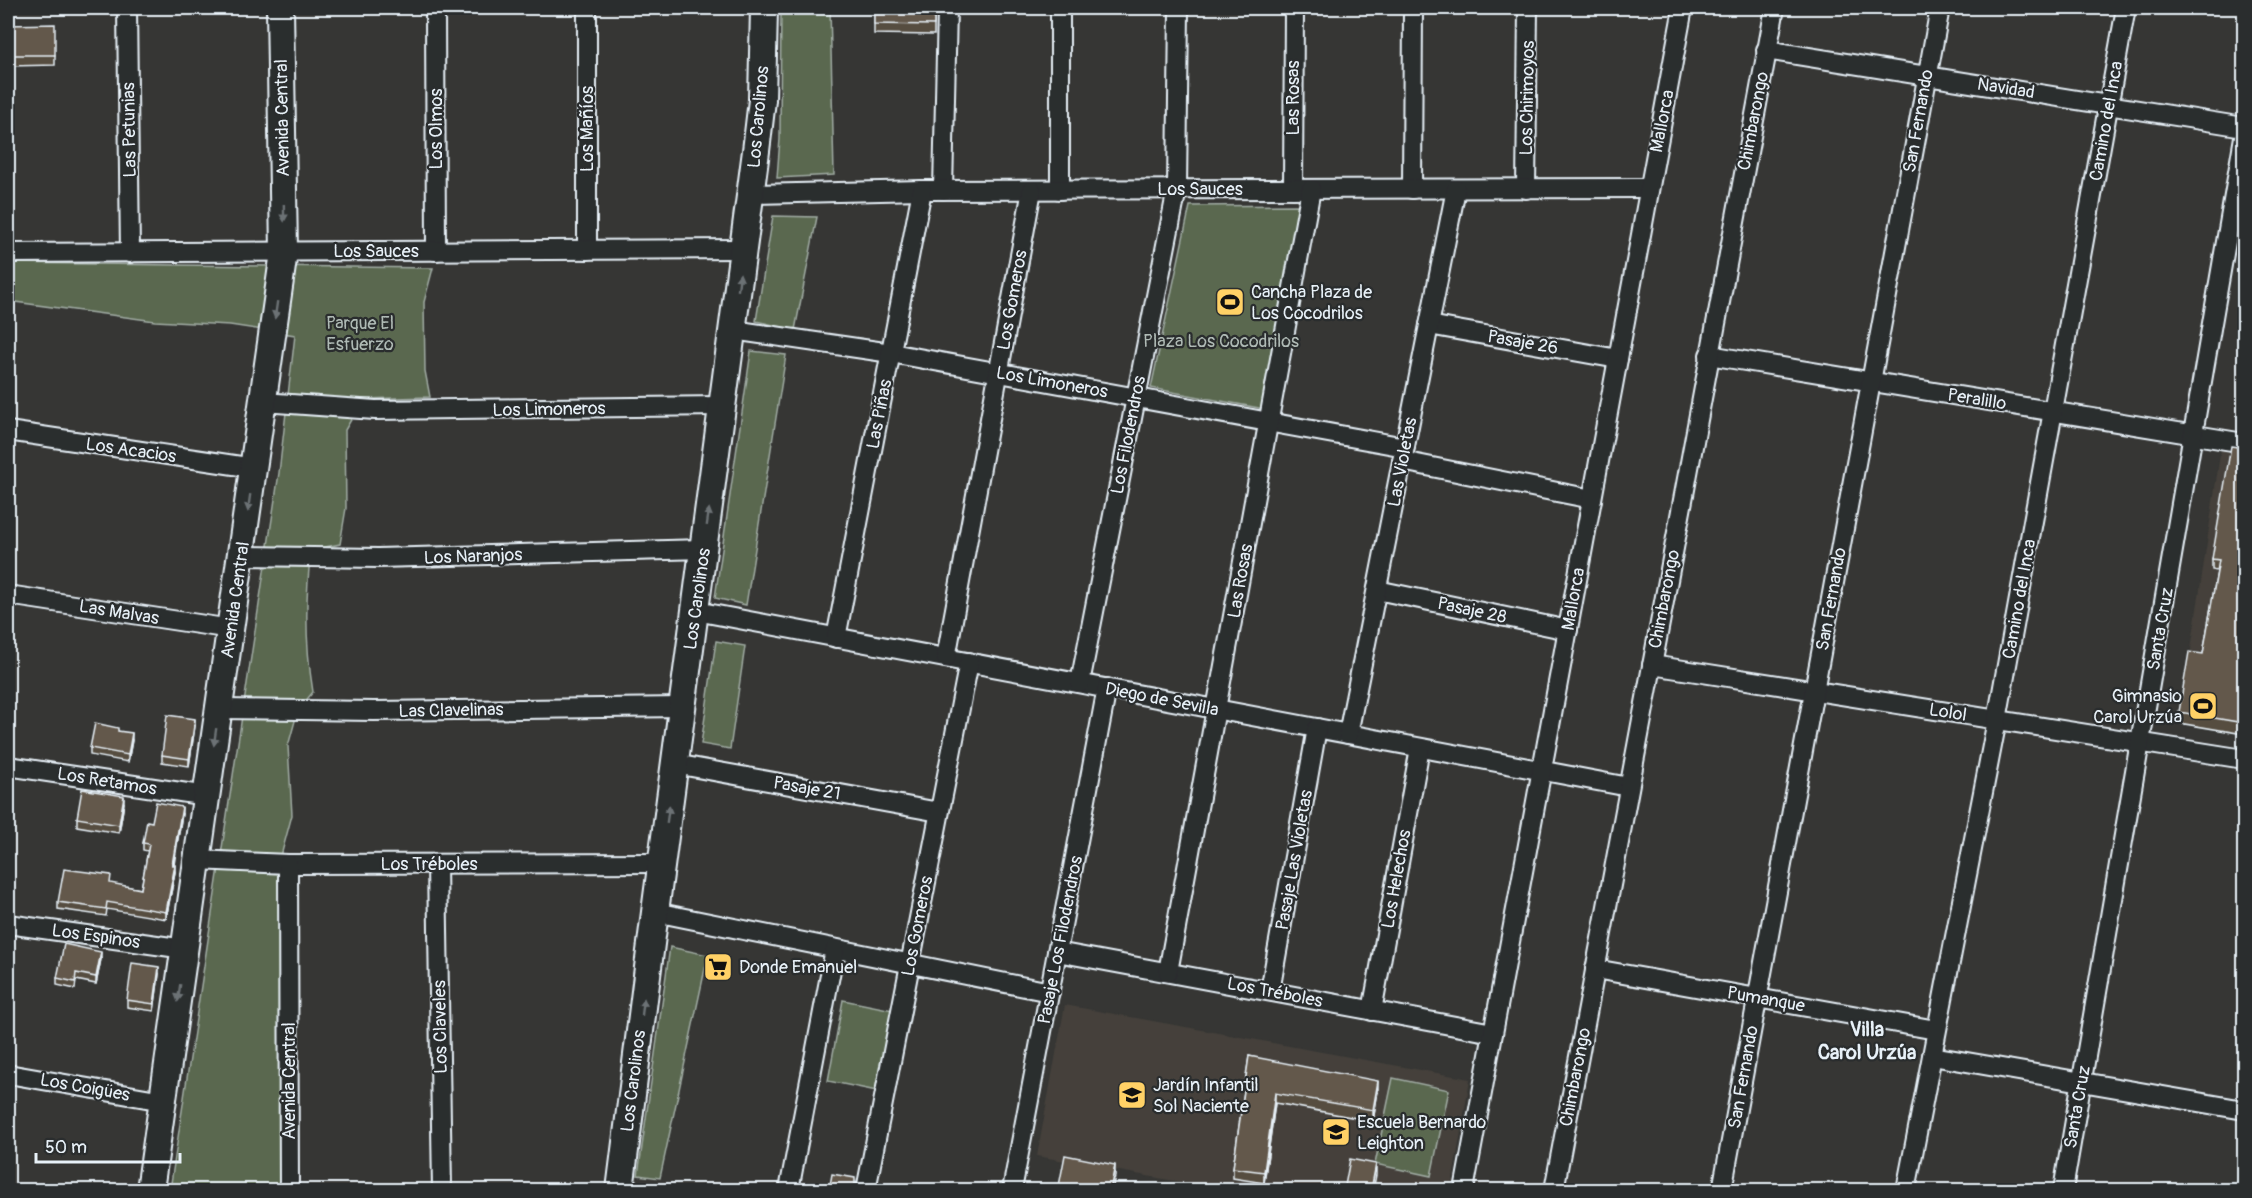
<svg xmlns="http://www.w3.org/2000/svg" width="2252" height="1198" font-family="Pangolin,sans-serif">
	<style>
		.built { fill: #44403b }
		.green { fill: #5a6850; stroke: #a1aca4; stroke-width: 1.5 }
		.lines { fill: none; stroke-linecap: round; stroke-linejoin: round }
		.street-casing { stroke: #e8f1f8; stroke-width: 22 }
		.secondary-casing { stroke: #e8f1f8; stroke-width: 30 }
		.street { stroke: #2a2d2e; stroke-width: 18 }
		.secondary { stroke: #2a2d2e; stroke-width: 26 }
		.wall { fill: #564d40; stroke: #e8f1f8; stroke-width: 1.5 }
		.shaded-wall { fill: #463e34; stroke: #e8f1f8; stroke-width: 1.5 }
		.building { fill: #64594b; stroke: #e8f1f8; stroke-width: 1.5 }
		.oneway { fill: #6c7275 }
		.labels { text-anchor: middle; stroke-width: 4.5; stroke-linejoin: round; paint-order: stroke }
		.street-label { font-size: 18px; fill: #e8f1f8; stroke: #2a2d2e }
		.poi-label { font-size: 18px; fill: #e8f1f8; stroke: #2a2d2e; text-anchor: start }
		.park-label { font-size: 18px; fill: #afbab5; stroke: #2a2d2e }
		.neighbourhood-label { font-size: 20px; font-weight: bold; fill: #e8f1f8; stroke: #2a2d2e }
	</style>
	<rect width="100%" height="100%" fill="#363634"/>
	<filter id="ink" filterUnits="userSpaceOnUse"><feTurbulence type="fractalNoise" baseFrequency=".0167" numOctaves="2"/><feDisplacementMap in="SourceGraphic" scale="12" xChannelSelector="R" yChannelSelector="G"/><feConvolveMatrix kernelMatrix="1 2 1 2 8 2 1 2 1" color-interpolation-filters="sRGB"/></filter>
	<g filter="url(#ink)">
		<g class="built">
			<path d="M2221 448 2244 452V682L2189 663Z"/>
			<path d="M1065 1005 1470 1079 1451 1190H1202V1186L1037 1156Z"/>
		</g>
		<g class="green">
			<path d="M781 8H830L834 175 777 178 780 139Z"/>
			<path d="M1301 205 1270 410 1151 388 1190 206Z"/>
			<path d="M773 216 817 217 795 330 756 321Z"/>
			<path d="M8 263 433 268 424 302 425 371 430 397 363 399 345 430 346 508 340 544 311 550C305 598 305 644 313 692L298 710 288 746 292 815 282 852 284 982 279 1190H170L279 473 295 335 230 325 155 321 8 301Z"/>
			<path d="M751 351 786 355 746 605 715 598Z"/>
			<path d="M716 641 745 646 730 749 701 744Z"/>
			<path d="M670 947 708 955 660 1178 638 1175Z"/>
			<path d="M843 1000 893 1010 877 1091 828 1081Z"/>
			<path d="M1393 1078 1449 1090 1431 1176 1375 1164Z"/>
		</g>
		<g class="lines">
			<g class="street-casing">
				<g id="street">
					<path d="M127 8 130 253"/>
					<path d="M435 8 436 251"/>
					<path d="M1766 50 2244 127"/>
					<path d="M1293 189 1294 8"/>
					<path d="M1412 189 1413 8"/>
					<path d="M1526 189 1528 8"/>
					<path d="M943 190 947 8"/>
					<path d="M1060 190V8"/>
					<path d="M751 194 922 190 1649 188"/>
					<path d="M587 250V8"/>
					<path d="M8 253 744 249"/>
					<path d="M1429 325 1618 359"/>
					<path d="M733 330 891 353 1405 447"/>
					<path d="M1709 355 2244 443"/>
					<path d="M263 402 375 410 723 406"/>
					<path d="M8 431 254 468"/>
					<path d="M1402 461 1592 499"/>
					<path d="M241 556 378 558 704 549"/>
					<path d="M1377 590 1568 630"/>
					<path d="M8 595 231 629"/>
					<path d="M696 611 1629 787"/>
					<path d="M836 638 922 190"/>
					<path d="M946 658 1032 190"/>
					<path d="M1652 665 2244 759"/>
					<path d="M1080 683 1177 189 1179 8"/>
					<path d="M219 709 374 711 683 707"/>
					<path d="M1348 734 1456 189"/>
					<path d="M675 764 939 812"/>
					<path d="M8 766 207 796"/>
					<path d="M197 860 288 864 661 863"/>
					<path d="M288 864 289 1190"/>
					<path d="M437 864 442 1190"/>
					<path d="M655 912 1050 992"/>
					<path d="M8 924 185 949"/>
					<path d="M1057 952 1493 1033"/>
					<path d="M1595 969 1936 1030"/>
					<path d="M1168 972 1311 189"/>
					<path d="M1270 991 1317 728"/>
					<path d="M1372 1011 1420 748"/>
					<path d="M1932 1056 2244 1110"/>
					<path d="M8 1074 163 1101"/>
					<path d="M789 1190 835 949"/>
					<path d="M866 1190 969 662"/>
					<path d="M1012 1190 1107 688"/>
					<path d="M1464 1190 1683 8"/>
					<path d="M1554 1190 1775 8"/>
					<path d="M1722 1190 1940 8"/>
					<path d="M1906 1190 1997 720 2126 8"/>
					<path d="M2063 1190 2244 137"/>
				</g>
			</g>
			<g class="secondary-casing">
				<g id="secondary">
					<path d="M150 1190 284 252 280 8"/>
					<path d="M620 1190 655 912 756 151 762 100 764 8"/>
				</g>
			</g>
			<use href="#street" class="street"/>
			<use href="#secondary" class="secondary"/>
		</g>
		<g class="wall">
			<path d="M874 8H934V35L874 34Z"/>
			<path d="M8 25 55 55V65L8 66Z"/>
			<path d="M2244 448V734L2179 723V712L2203 654 2217 571 2212 570V559Z"/>
			<path d="M195 726 189 766 162 762V755Z"/>
			<path d="M118 731 132 740 128 762 90 755V748Z"/>
			<path d="M124 803 119 833 77 826V818Z"/>
			<path d="M182 814 174 865 175 872 166 919 107 909 106 916 58 909V902L111 884 141 889 148 851 143 850V843L152 822Z"/>
			<path d="M101 959 96 984 76 980 75 989 57 985V978Z"/>
			<path d="M159 974 154 1011 127 1007V1000Z"/>
			<path d="M1249 1056 1378 1091 1373 1121 1275 1103 1264 1183 1233 1178V1168Z"/>
		</g>
		<g class="shaded-wall">
			<path d="M195 719V726L189 766V759Z"/>
			<path d="M132 733V740L128 762V755Z"/>
			<path d="M124 796V803L119 833V825Z"/>
			<path d="M182 807V814L172 872V865Z"/>
			<path d="M175 865V872L166 919V912Z"/>
			<path d="M101 952V959L96 984V977Z"/>
			<path d="M159 967V974L154 1011V1004Z"/>
			<path d="M1378 1081V1091L1373 1121V1110Z"/>
			<path d="M1275 1093V1103L1264 1183V1172Z"/>
			<path d="M1376 1164V1175L1373 1191H1371Z"/>
			<path d="M1115 1165V1176L1112 1191H1110Z"/>
		</g>
		<g class="building">
			<path d="M874 8H934V25L874 24Z"/>
			<path d="M55 24V55H8V25Z"/>
			<path d="M2231 446 2244 448V723L2179 712 2189 652 2203 654 2219 560 2212 559Z"/>
			<path d="M167 715 195 719 189 759 162 755Z"/>
			<path d="M95 723 118 728V731L132 733 128 755 90 748Z"/>
			<path d="M82 789 124 796 119 825 77 818Z"/>
			<path d="M156 802 182 807 172 865H175L166 912 107 902 106 909 58 902 64 869 111 875 110 883 141 889 149 844 143 843 147 821 152 822Z"/>
			<path d="M64 944 101 952 96 977 76 973 75 982 57 978Z"/>
			<path d="M132 963 159 967 154 1004 127 1000Z"/>
			<path d="M1249 1056 1378 1081 1373 1110 1275 1093 1264 1172 1233 1168Z"/>
			<path d="M1065 1155 1115 1165 1110 1191H1058Z"/>
			<path d="M1350 1159 1376 1164 1371 1190 1372 1191H1344Z"/>
			<path d="M832 1174 855 1178V1191H829Z"/>
		</g>
		<defs><path id="oneway-solid" d="M-6-.8H1V-3.2L6.5 0L1 3.2V.8H-6Z" transform="scale(1.5)"/></defs>
		<g class="oneway">
			<use href="#oneway-solid" transform="translate(284 213) rotate(89)"/>
			<use href="#oneway-solid" transform="translate(739 282) rotate(-83)"/>
			<use href="#oneway-solid" transform="translate(276 310) rotate(98)"/>
			<use href="#oneway-solid" transform="translate(249 503) rotate(98)"/>
			<use href="#oneway-solid" transform="translate(708 517) rotate(-82)"/>
			<use href="#oneway-solid" transform="translate(215 737) rotate(98)"/>
			<use href="#oneway-solid" transform="translate(668 814) rotate(-82)"/>
			<use href="#oneway-solid" transform="translate(179 993) rotate(98)"/>
			<use href="#oneway-solid" transform="translate(643 1007) rotate(-83)"/>
		</g>
	</g>
	<defs>
		<g id="stadium-square" transform="scale(1.5)"><rect x="-9" y="-9" width="18" height="18" rx="4" fill="#ffd166" stroke="#2a2d2e"/><path d="M0-5a6.5 5 0 1 0 0 10a6.5 5 0 1 0 0-10ZM-3.5-1.8h7v3.6h-7Z" fill="#111"/></g>
		<g id="supermarket-square" transform="scale(1.5)"><rect x="-9" y="-9" width="18" height="18" rx="4" fill="#ffd166" stroke="#2a2d2e"/><path d="M-6-5.5h2.5l.6 2H6L4.5 2H-2.5L-4.4-4H-6ZM-1.5 3.2a1.3 1.3 0 1 0 .1 0ZM3 3.2a1.3 1.3 0 1 0 .1 0Z" fill="#111"/></g>
		<g id="school-square" transform="scale(1.5)"><rect x="-9" y="-9" width="18" height="18" rx="4" fill="#ffd166" stroke="#2a2d2e"/><path d="M0-5L7-2L0 1L-7-2ZM-4 1L0 2.5L4 1V4Q0 6-4 4Z" fill="#111"/></g>
	</defs>
	<g fill-rule="evenodd">
		<use href="#stadium-square" x="1230" y="302"/>
		<use href="#stadium-square" x="2203" y="706"/>
		<use href="#supermarket-square" x="718" y="967"/>
		<use href="#school-square" x="1132" y="1095"/>
		<use href="#school-square" x="1336" y="1132"/>
	</g>
	<g class="labels">
		<g class="street-label">
			<text transform="translate(2006 88) rotate(9)" y="6">Navidad</text>
			<text transform="translate(1293 98) rotate(-90)" y="6">Las Rosas</text>
			<text transform="translate(1527 98) rotate(-89)" y="6">Los Chirimoyos</text>
			<text transform="translate(758 117) rotate(-85)" y="6">Los Carolinos</text>
			<text transform="translate(282 118) rotate(-91)" y="6">Avenida Central</text>
			<text transform="translate(1662 121) rotate(-79)" y="6">Mallorca</text>
			<text transform="translate(1753 121) rotate(-79)" y="6">Chimbarongo</text>
			<text transform="translate(1918 121) rotate(-80)" y="6">San Fernando</text>
			<text transform="translate(2106 121) rotate(-80)" y="6">Camino del Inca</text>
			<text transform="translate(436 129) rotate(-90)" y="6">Los Olmos</text>
			<text transform="translate(587 129) rotate(-90)" y="6">Los Mañíos</text>
			<text transform="translate(129 130) rotate(-91)" y="6">Las Petunias</text>
			<text x="1200" y="195">Los Sauces</text>
			<text x="376" y="257">Los Sauces</text>
			<text transform="translate(1012 300) rotate(-80)" y="6">Los Gomeros</text>
			<text transform="translate(1523 342) rotate(10)" y="6">Pasaje 26</text>
			<text transform="translate(1052 382) rotate(10)" y="6">Los Limoneros</text>
			<text transform="translate(1977 399) rotate(9)" y="6">Peralillo</text>
			<text transform="translate(549 409) rotate(-1)" y="6">Los Limoneros</text>
			<text transform="translate(879 414) rotate(-79)" y="6">Las Piñas</text>
			<text transform="translate(1128 435) rotate(-79)" y="6">Los Filodendros</text>
			<text transform="translate(131 450) rotate(8)" y="6">Los Acacios</text>
			<text transform="translate(1402 462) rotate(-79)" y="6">Las Violetas</text>
			<text transform="translate(473 556) rotate(-2)" y="6">Los Naranjos</text>
			<text transform="translate(1240 581) rotate(-80)" y="6">Las Rosas</text>
			<text transform="translate(697 599) rotate(-82)" y="6">Los Carolinos</text>
			<text transform="translate(1573 599) rotate(-80)" y="6">Mallorca</text>
			<text transform="translate(1664 599) rotate(-79)" y="6">Chimbarongo</text>
			<text transform="translate(1831 599) rotate(-80)" y="6">San Fernando</text>
			<text transform="translate(2019 599) rotate(-80)" y="6">Camino del Inca</text>
			<text transform="translate(235 600) rotate(-82)" y="6">Avenida Central</text>
			<text transform="translate(1472 610) rotate(12)" y="6">Pasaje 28</text>
			<text transform="translate(119 612) rotate(9)" y="6">Las Malvas</text>
			<text transform="translate(2160 629) rotate(-80)" y="6">Santa Cruz</text>
			<text transform="translate(1162 699) rotate(11)" y="6">Diego de Sevilla</text>
			<text transform="translate(451 710) rotate(-1)" y="6">Las Clavelinas</text>
			<text transform="translate(1948 712) rotate(9)" y="6">Lolol</text>
			<text transform="translate(107 781) rotate(9)" y="6">Los Retamos</text>
			<text transform="translate(807 788) rotate(10)" y="6">Pasaje 21</text>
			<text transform="translate(1294 860) rotate(-80)" y="6">Pasaje Las Violetas</text>
			<text x="429" y="870">Los Tréboles</text>
			<text transform="translate(1396 879) rotate(-80)" y="6">Los Helechos</text>
			<text transform="translate(917 926) rotate(-79)" y="6">Los Gomeros</text>
			<text transform="translate(96 936) rotate(8)" y="6">Los Espinos</text>
			<text transform="translate(1060 940) rotate(-79)" y="6">Pasaje Los Filodendros</text>
			<text transform="translate(1275 992) rotate(11)" y="6">Los Tréboles</text>
			<text transform="translate(1766 999) rotate(10)" y="6">Pumanque</text>
			<text transform="translate(440 1027) rotate(-91)" y="6">Los Claveles</text>
			<text transform="translate(1575 1077) rotate(-79)" y="6">Chimbarongo</text>
			<text transform="translate(1743 1077) rotate(-80)" y="6">San Fernando</text>
			<text transform="translate(289 1081) rotate(-90)" y="6">Avenida Central</text>
			<text transform="translate(633 1081) rotate(-83)" y="6">Los Carolinos</text>
			<text transform="translate(85 1087) rotate(10)" y="6">Los Coigües</text>
			<text transform="translate(2077 1107) rotate(-80)" y="6">Santa Cruz</text>
		</g>
		<g class="poi-label">
			<text x="1251" y="298">Cancha Plaza de<tspan x="1251" dy="21">Los Cocodrilos</tspan></text>
			<text x="2182" y="702" text-anchor="end">Gimnasio<tspan x="2182" dy="21">Carol Urzúa</tspan></text>
			<text x="739" y="973">Donde Emanuel</text>
			<text x="1153" y="1091">Jardín Infantil<tspan x="1153" dy="21">Sol Naciente</tspan></text>
			<text x="1357" y="1128">Escuela Bernardo<tspan x="1357" dy="21">Leighton</tspan></text>
		</g>
		<g class="park-label">
			<text x="360" y="329">Parque El<tspan x="360" dy="21">Esfuerzo</tspan></text>
			<text x="1221" y="347">Plaza Los Cocodrilos</text>
		</g>
		<g class="neighbourhood-label">
			<text x="1867" y="1036">Villa<tspan x="1867" dy="23">Carol Urzúa</tspan></text>
		</g>
	</g>
	<rect width="2252" height="1198" fill="none" stroke="#2a2d2e" stroke-width="30"/>
	<rect x="15" y="15" width="2222" height="1168" fill="none" stroke="#e8f1f8" stroke-width="2" filter="url(#ink)"/>
	<path d="M36 1153v9h144v-9" fill="none" stroke="#e8f1f8" stroke-width="3"/>
	<text x="45" y="1153" font-size="18" fill="#e8f1f8" stroke="#2a2d2e" stroke-width="4.5" paint-order="stroke">50 m</text>
</svg>
